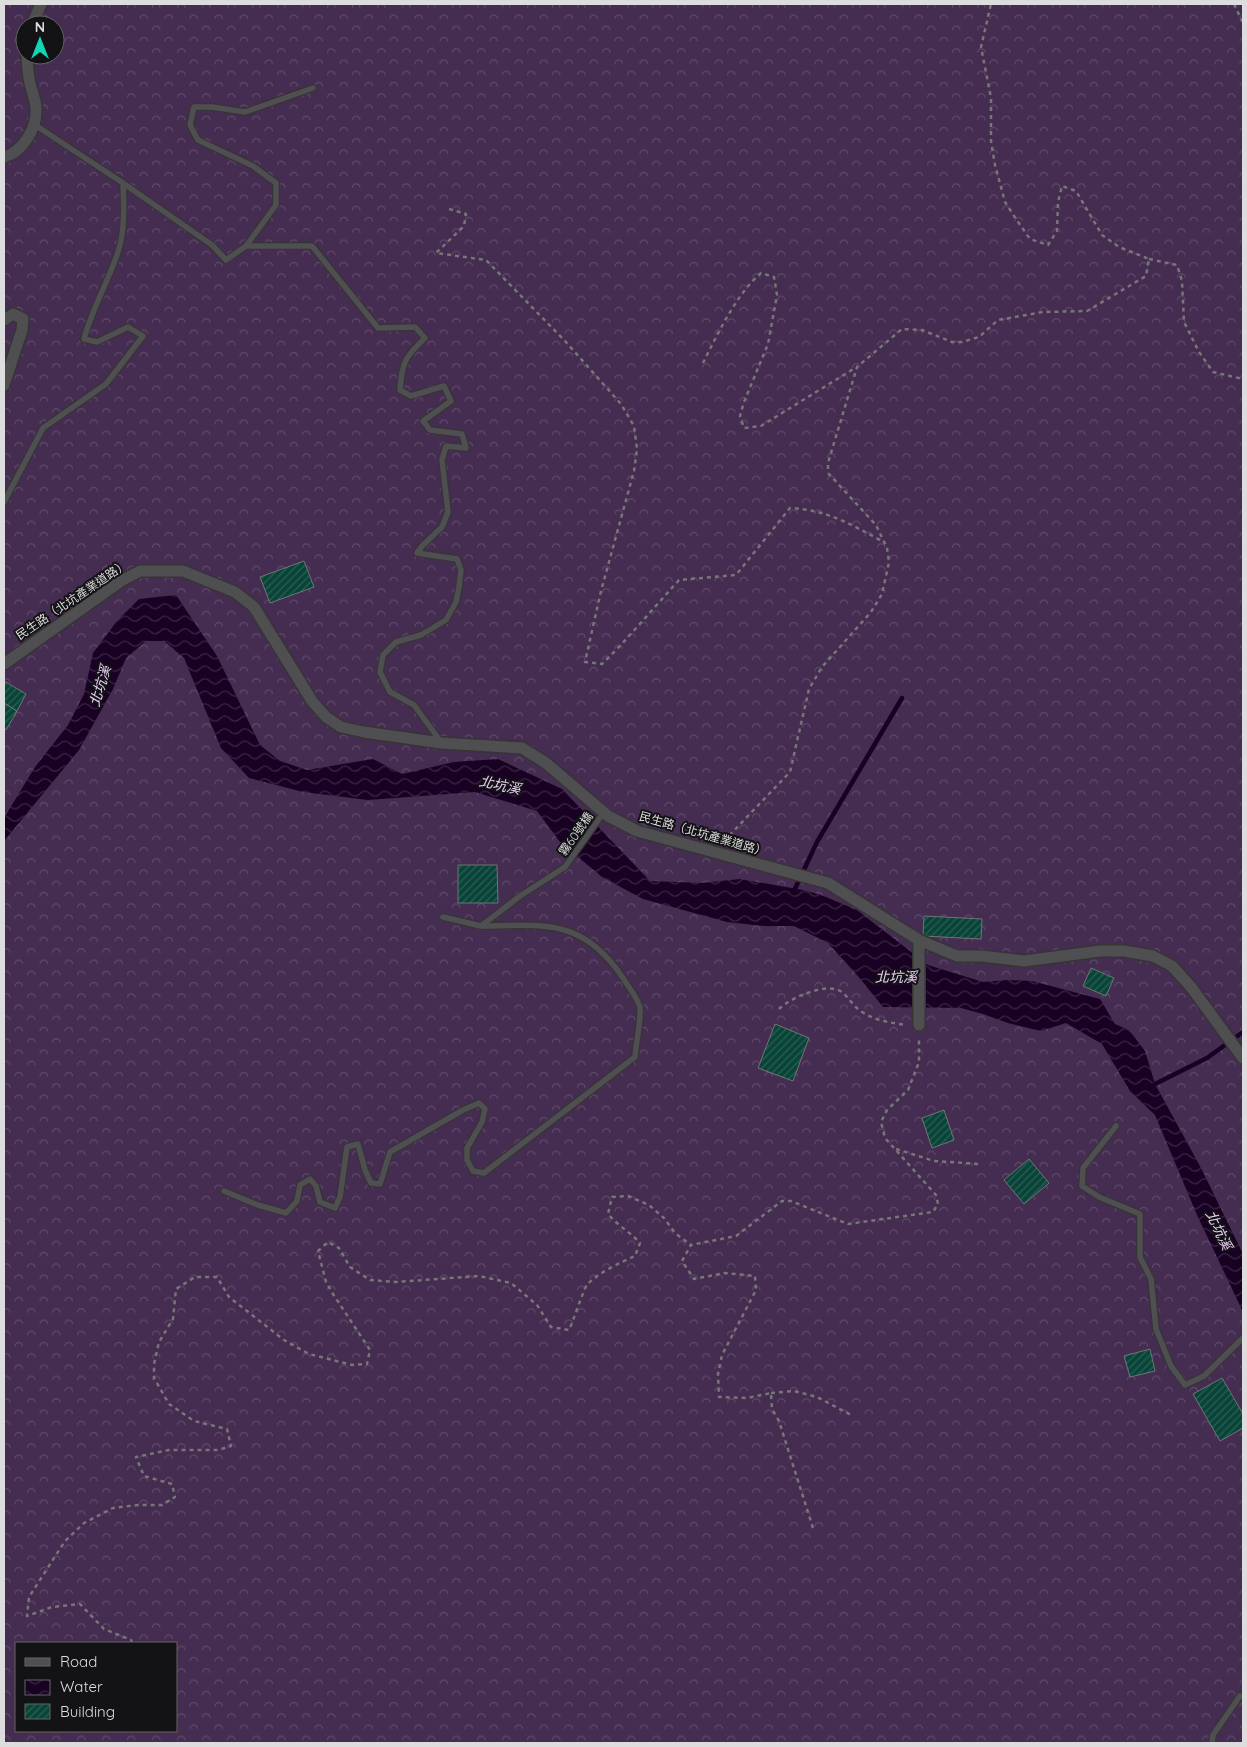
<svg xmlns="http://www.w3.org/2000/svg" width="1247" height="1747" font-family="Quicksand,'Noto Sans TC',sans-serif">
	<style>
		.forest { fill: url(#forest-crowns); fill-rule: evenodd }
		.water { fill: url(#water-waves) }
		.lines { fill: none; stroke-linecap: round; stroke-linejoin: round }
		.stream { stroke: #190123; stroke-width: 4.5 }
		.building { fill: url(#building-hatch); stroke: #717574 }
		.service-casing { stroke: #363536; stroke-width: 8 }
		.minor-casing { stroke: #363536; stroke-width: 14 }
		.path { stroke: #777678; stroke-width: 2.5; stroke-dasharray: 4 4; stroke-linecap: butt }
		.service { stroke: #4f4e50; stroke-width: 5.5 }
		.minor { stroke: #4f4e50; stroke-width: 11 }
		.labels { text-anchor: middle; stroke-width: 4; stroke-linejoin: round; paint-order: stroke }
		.street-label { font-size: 12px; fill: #deddde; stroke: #131214 }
		.water-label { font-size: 14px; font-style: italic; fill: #eacef8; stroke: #131214 }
	</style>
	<defs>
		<pattern id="forest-crowns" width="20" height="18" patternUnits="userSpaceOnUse" patternTransform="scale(1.25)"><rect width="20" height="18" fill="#452c51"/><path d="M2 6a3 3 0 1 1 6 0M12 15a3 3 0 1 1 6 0" fill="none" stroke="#5f4a6a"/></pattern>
		<pattern id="water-waves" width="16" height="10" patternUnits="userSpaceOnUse" patternTransform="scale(1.25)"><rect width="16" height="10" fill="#190123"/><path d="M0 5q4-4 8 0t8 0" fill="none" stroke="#3a2642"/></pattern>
		<pattern id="building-hatch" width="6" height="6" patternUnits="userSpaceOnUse" patternTransform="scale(1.25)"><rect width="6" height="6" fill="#094439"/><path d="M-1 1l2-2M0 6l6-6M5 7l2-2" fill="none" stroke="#2c5f55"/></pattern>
	</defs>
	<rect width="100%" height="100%" fill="#1c1b1d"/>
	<path class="forest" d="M4 4H1243V1743H4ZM25 25H55V55H25ZM16 1643H176V1731H16Z"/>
	<path class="water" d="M176 595 217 656 260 745 280 761 307 770 373 759 402 774 454 762 498 759 562 789 650 881 702 883 740 879 803 890 821 895 857 910 928 965 983 982 1008 980 1032 981 1100 999 1115 1024 1129 1030 1145 1051 1155 1084 1201 1168 1243 1254V1312L1197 1215 1155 1115 1130 1091 1102 1044 1066 1023 1041 1031 1008 1023 983 1014 961 1008 883 1007 857 975 828 943 794 926H765L727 922 643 899 602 877 560 842 537 811 475 792 368 800 303 792 249 778 221 748 184 658 164 641H146L126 658 113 689 79 750 4 841V818L35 767 68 725 84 694 93 653 117 621 139 599Z"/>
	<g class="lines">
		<g class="stream">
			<path d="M793 893 817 842 902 698"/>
			<path d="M1151 1088 1155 1084 1207 1058 1243 1032"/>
		</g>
	</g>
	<g class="building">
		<path d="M304 561 314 587 270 603 260 577Z"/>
		<path d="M4 681 26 694 17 711 4 703Z"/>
		<path d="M4 703 17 711 6 730 4 729Z"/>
		<path d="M458 865H497L498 903H458Z"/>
		<path d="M924 916 982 919 981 939 923 936Z"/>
		<path d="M1091 968 1114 978 1106 996 1083 986Z"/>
		<path d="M775 1024 809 1038 793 1081 758 1068Z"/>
		<path d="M944 1110 954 1140 932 1148 922 1118Z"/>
		<path d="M1029 1159 1049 1183 1024 1204 1004 1180Z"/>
		<path d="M1150 1349 1155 1371 1130 1377 1124 1356Z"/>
		<path d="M1222 1378 1243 1414V1428L1220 1441 1193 1394Z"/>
	</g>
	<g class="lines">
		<g class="service-casing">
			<g id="service">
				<path d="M123 183 212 245 226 260 246 246 276 205V183L253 166 198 140 190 125 194 107H212L245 112 313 88"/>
				<path d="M246 246H312L378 328 415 327 425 338C405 357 402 362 400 390L411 396 444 386 451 401 423 421 430 430 462 434 466 448 446 446 442 460 448 512 442 527 423 545 417 553 457 559 461 570 459 587 456 602 446 620 421 635 396 642 383 655 380 672 390 692 414 705 441 742"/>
				<path d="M4 502 43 428 106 384 143 336 128 327 97 342 84 339C92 309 108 282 118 252 125 231 124 206 123 183L35 125"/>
				<path d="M443 917 481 926"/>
				<path d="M1116 1126 1083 1168 1082 1186 1099 1197 1140 1214V1257L1151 1279 1156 1329 1171 1366 1185 1385 1204 1376 1243 1338"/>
				<path d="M224 1191 258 1205 286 1213 297 1201 300 1185 310 1179 316 1186 320 1202 335 1208 340 1197 347 1147 358 1144 365 1170 371 1183 380 1184 390 1152 463 1110 479 1103 485 1109 482 1122 467 1148V1160L473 1171 484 1173 635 1057C636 1042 641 1022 640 1008 639 1000 627 985 623 978 583 918 545 925 481 926L520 896 565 867 604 812"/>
				<path d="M1212 1743 1213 1735 1240 1696"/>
			</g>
		</g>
		<g class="minor-casing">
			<g id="minor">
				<path d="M32 25 41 4"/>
				<path d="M4 157C23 152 37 128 36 109 36 99 30 88 29 78 28 71 27 63 27 55"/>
				<path d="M4 320 13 314 23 319 22 330 4 385"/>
				<path d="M4 664 121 581 140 571H183L235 592 254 607 312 701 326 717 341 727 364 732 441 743 522 748 546 763 608 816 637 831 828 883 919 940 957 956H981L1024 961 1100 951H1124L1153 956 1172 966 1191 987 1243 1058"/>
				<path d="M919 942V1025"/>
			</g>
		</g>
		<g class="path">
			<path d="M1234 4 1243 23"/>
			<path d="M449 209 466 214 464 226 436 253 486 260 565 341 621 404 634 426 637 449 634 471 601 591 585 662 602 664 621 645 679 580 736 575 790 508C827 510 850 524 882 541"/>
			<path d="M1149 259 1177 265 1182 281 1184 322 1199 352 1213 372 1243 379"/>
			<path d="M703 363C717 335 737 293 761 273L774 277 777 295 768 344 744 402 740 416 744 428 761 426 855 368"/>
			<path d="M724 841 790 772 809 689 822 667 871 612 882 594 889 562 887 548 876 525 828 473V463L857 367 902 329 922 330 952 342H962L979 337 998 320 1043 312 1087 311 1146 276 1149 259 1119 247 1102 235 1076 191 1062 186 1058 202 1057 231 1048 245 1030 239 1016 219 1005 202 995 165 991 141V98L981 47 991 4"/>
			<path d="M779 1009C790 998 829 980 843 993 850 999 854 1007 862 1012 876 1021 892 1023 907 1025"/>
			<path d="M896 1149 934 1161 979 1164"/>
			<path d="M771 1393 794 1391 817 1397 853 1416"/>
			<path d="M813 1528 779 1421 772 1409 771 1393 747 1398 719 1397 718 1374 722 1355 756 1290 755 1276 725 1273 694 1279 682 1261 691 1245 736 1236 782 1201H791L848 1224 933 1212 938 1204 936 1195 885 1138 881 1122 887 1110 908 1090 919 1062V1037"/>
			<path d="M132 1643 131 1640 104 1629 80 1604 52 1607 27 1616 29 1597 65 1541 84 1523 113 1508 138 1505H162L175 1497 172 1484 144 1476 136 1457 169 1450H218L231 1446 227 1429 194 1421 169 1404 154 1378V1364L159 1342 173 1319 176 1289 195 1277H217L229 1297 284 1340 309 1354 352 1365 367 1364 370 1350 333 1294 326 1282 318 1251 328 1242 339 1248 350 1267 370 1280 396 1282 479 1276 511 1283 537 1305 551 1327 569 1330C573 1322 584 1288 587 1285 597 1273 620 1263 635 1256L640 1243C630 1232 617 1225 608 1214L612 1197 628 1196 649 1205 664 1218 675 1233 691 1245"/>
		</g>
		<use href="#service" class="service"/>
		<use href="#minor" class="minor"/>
	</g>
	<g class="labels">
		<g class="street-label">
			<text transform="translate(72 600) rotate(-34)" y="4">民生路（北坑產業道路）</text>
			<text transform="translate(576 834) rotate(-55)" y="4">霧60號橋</text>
			<text transform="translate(703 834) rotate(16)" y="4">民生路（北坑產業道路）</text>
		</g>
		<g class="water-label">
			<text transform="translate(100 686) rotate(-73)" y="5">北坑溪</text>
			<text transform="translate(500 785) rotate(12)" y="5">北坑溪</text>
			<text x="896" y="982">北坑溪</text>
			<text transform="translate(1219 1230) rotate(64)" y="5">北坑溪</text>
		</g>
	</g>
	<rect width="1247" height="1747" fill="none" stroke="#deddde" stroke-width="10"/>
	<rect x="15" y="1642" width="162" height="90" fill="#131214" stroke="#646365"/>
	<rect x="25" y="1658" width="25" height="8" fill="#4f4e50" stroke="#646365"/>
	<text x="60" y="1667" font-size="15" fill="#deddde">Road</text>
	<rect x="25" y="1680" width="25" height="15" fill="url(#water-waves)" stroke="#646365"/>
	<text x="60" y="1692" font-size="15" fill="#deddde">Water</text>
	<rect x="25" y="1704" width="25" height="15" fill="url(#building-hatch)" stroke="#646365"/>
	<text x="60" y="1717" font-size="15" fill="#deddde">Building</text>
	<g transform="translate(40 40)"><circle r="24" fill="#131214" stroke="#646365"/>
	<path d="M0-4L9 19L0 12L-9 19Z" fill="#11d5b4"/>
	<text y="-8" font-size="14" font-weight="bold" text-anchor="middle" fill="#deddde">N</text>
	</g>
</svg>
